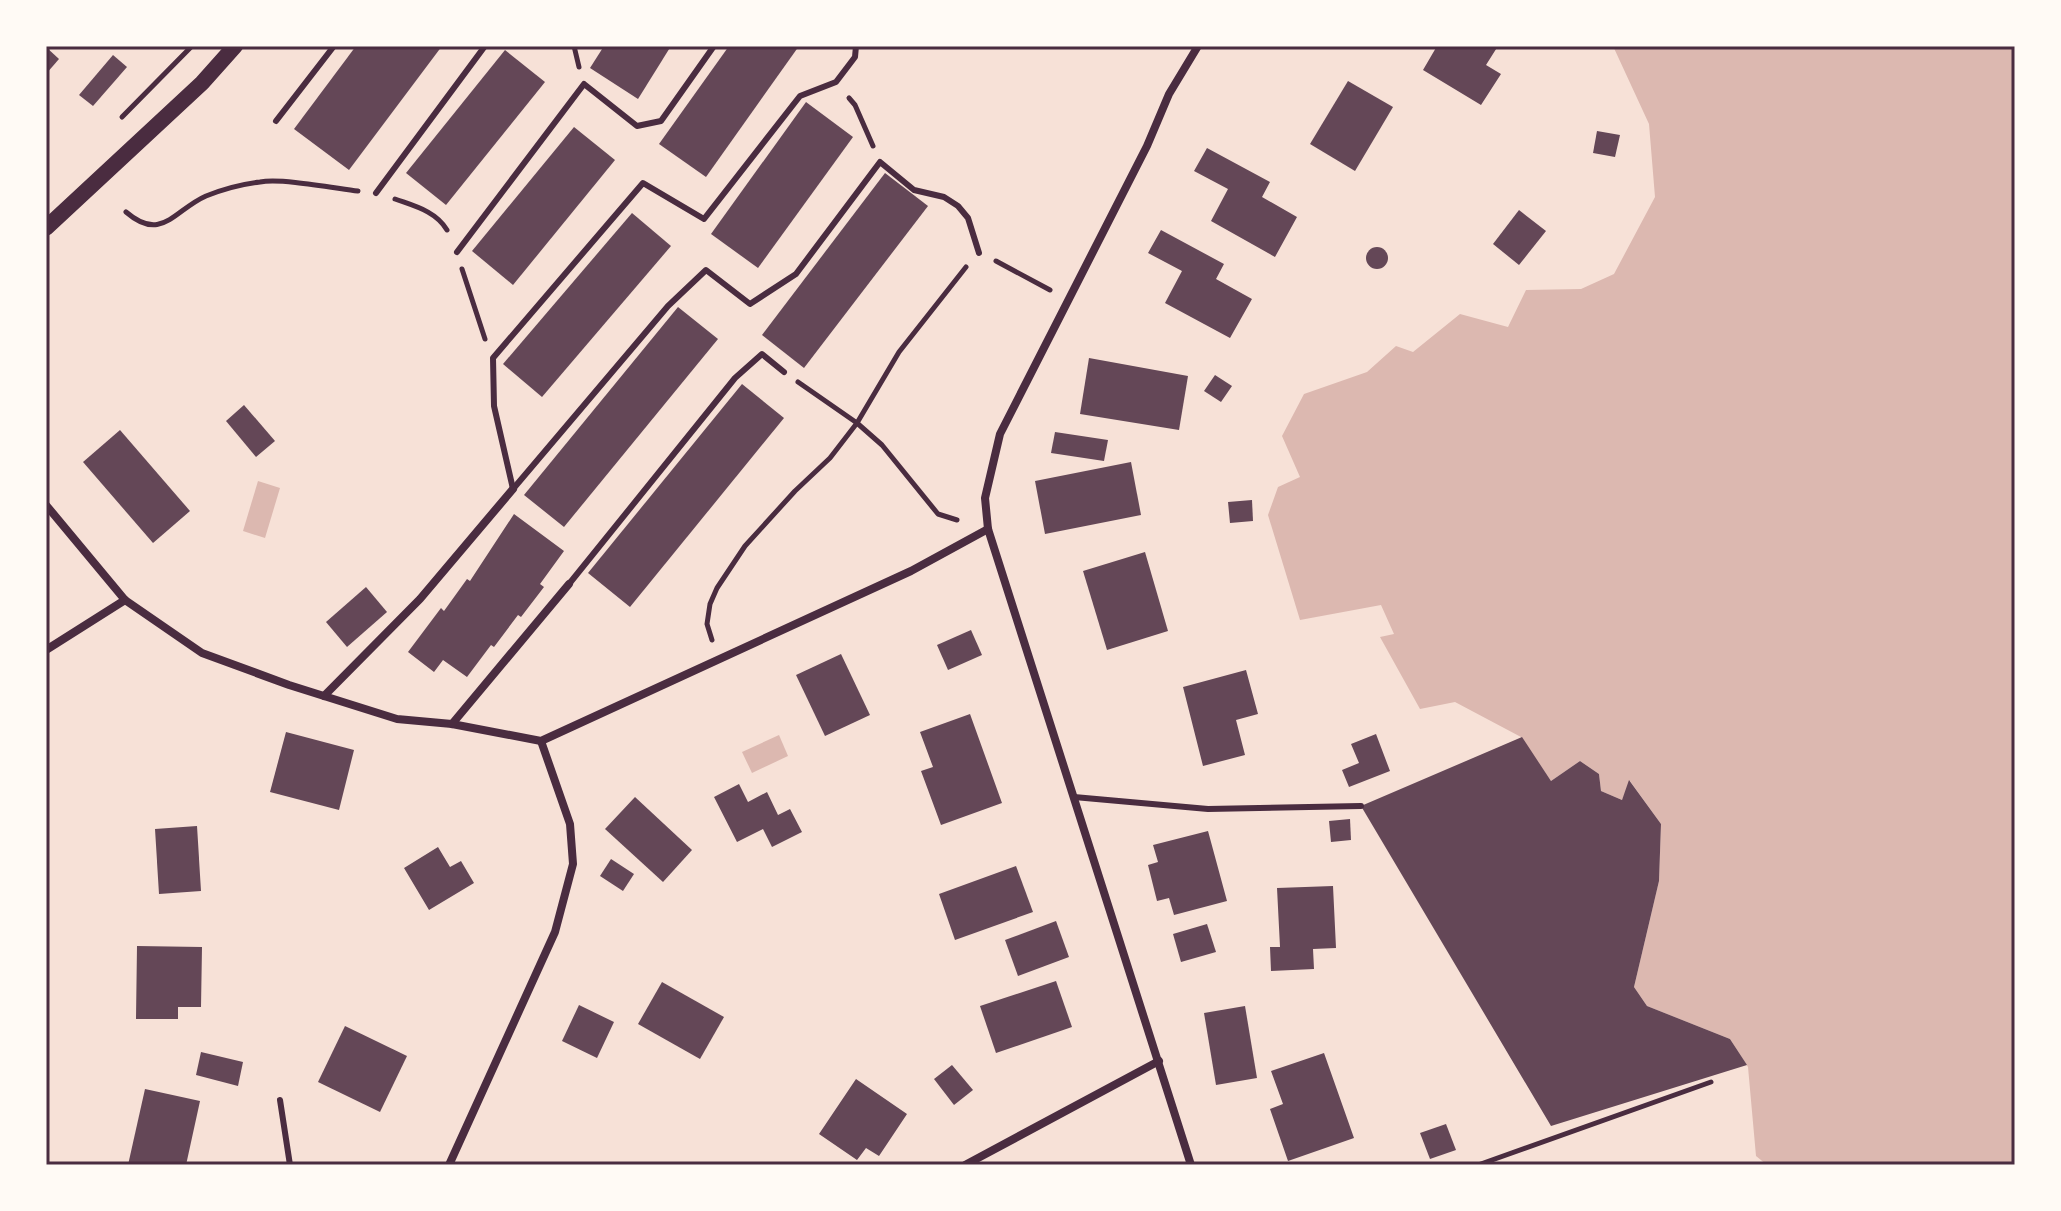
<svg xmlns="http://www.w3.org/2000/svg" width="2061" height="1211" font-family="Bitter,serif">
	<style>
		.water { fill: #dcb8b0 }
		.building { fill: #644757 }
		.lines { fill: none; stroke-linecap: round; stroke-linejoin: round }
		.path { stroke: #4a2c40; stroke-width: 5 }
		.service { stroke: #4a2c40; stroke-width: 6 }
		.minor { stroke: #4a2c40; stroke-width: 8 }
		.secondary { stroke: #4a2c40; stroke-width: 16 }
		.neatline { fill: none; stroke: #4a2c40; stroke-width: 3 }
	</style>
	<rect width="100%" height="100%" fill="#f7e1d7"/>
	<g class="water">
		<path d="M1613 46H2015V1165H1767L1756 1156 1748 1067 1730 1039 1647 1006 1634 987 1659 881 1661 824 1630 781 1622 800 1601 791 1599 774 1580 761 1551 781 1521 737 1455 702 1420 709 1380 637 1394 634 1381 605 1300 620 1268 515 1278 487 1300 477 1282 436 1304 394 1367 372 1396 346 1413 352 1460 314 1508 327 1526 290 1581 289 1614 274 1655 197 1649 124Z"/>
		<path d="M258 481 280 488 265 538 243 531Z"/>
		<path d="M779 735 788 756 752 773 742 752Z"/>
	</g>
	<g class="building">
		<path d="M356 46H442L349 170 294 129Z"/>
		<path d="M604 46H671L638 99 590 68Z"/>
		<path d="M729 46H799L706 177 659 144Z"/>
		<path d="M1437 46H1498L1486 65 1501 74 1481 105 1423 70Z"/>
		<path d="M46 47 59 59 46 74Z"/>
		<path d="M505 50 545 82 446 205 406 173Z"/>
		<path d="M113 55 127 67 93 106 79 95Z"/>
		<path d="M1348 81 1393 107 1355 171 1310 144Z"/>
		<path d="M806 102 853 137 758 268 711 234Z"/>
		<path d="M574 127 615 160 513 285 472 251Z"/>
		<path d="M1597 131 1620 135 1615 157 1593 153Z"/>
		<path d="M1207 148 1270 182 1262 197 1297 217 1275 257 1211 221 1228 189 1194 171Z"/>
		<path d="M885 173 928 206 804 368 762 335Z"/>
		<path d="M1519 210 1546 231 1519 265 1493 244Z"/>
		<path d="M632 213 671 246 542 397 503 364Z"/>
		<path d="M1161 230 1224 264 1216 279 1252 299 1230 338 1165 303 1182 271 1148 253Z"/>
		<circle cx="1377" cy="258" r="11"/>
		<path d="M678 307 718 339 564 527 524 495Z"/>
		<path d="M1089 358 1188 376 1179 430 1080 414Z"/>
		<path d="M1215 375 1232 386 1221 402 1204 391Z"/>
		<path d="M742 384 784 418 630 607 588 573Z"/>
		<path d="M244 405 275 441 256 457 226 421Z"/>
		<path d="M120 430 190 511 153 543 83 462Z"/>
		<path d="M1055 432 1108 440 1104 461 1051 453Z"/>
		<path d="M1131 462 1141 515 1045 534 1035 481Z"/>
		<path d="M1252 500 1253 521 1230 523 1228 502Z"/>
		<path d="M514 514 564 551 540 584 544 587 521 617 518 615 494 647 491 645 467 677 443 660 434 672 408 652 441 608 444 611 467 579 470 581Z"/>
		<path d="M1145 552 1168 631 1107 650 1083 571Z"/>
		<path d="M366 587 387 612 347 647 326 622Z"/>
		<path d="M971 630 982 655 948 670 937 645Z"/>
		<path d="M841 654 870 715 825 736 796 675Z"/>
		<path d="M1246 670 1258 714 1236 720 1245 755 1203 766 1183 687Z"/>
		<path d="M970 714 1002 803 941 825 921 771 933 767 920 732Z"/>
		<path d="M286 732 354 750 339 810 270 792Z"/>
		<path d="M1376 734 1390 771 1349 787 1342 770 1359 763 1351 744Z"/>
		<path d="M1522 737 1551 781 1580 761 1599 774 1601 791 1622 800 1629 780 1661 824 1659 881 1634 987 1647 1006 1730 1039 1747 1065 1551 1126 1361 806Z"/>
		<path d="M739 784 748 802 767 792 778 815 790 809 802 832 772 847 763 829 737 842 714 797Z"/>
		<path d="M635 797 692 850 663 882 605 829Z"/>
		<path d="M1350 819 1351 840 1331 842 1329 821Z"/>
		<path d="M197 826 201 891 159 894 155 829Z"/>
		<path d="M1208 831 1227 901 1174 915 1169 898 1157 901 1148 865 1158 862 1153 845Z"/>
		<path d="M438 847 450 867 461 861 474 883 429 910 404 868Z"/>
		<path d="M611 859 634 874 623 891 600 876Z"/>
		<path d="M1016 866 1033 912 955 940 939 894Z"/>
		<path d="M1333 886 1336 948 1313 949 1314 969 1271 971 1270 947H1280L1277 888Z"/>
		<path d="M1056 921 1069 957 1018 976 1005 940Z"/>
		<path d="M1207 924 1216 952 1181 962 1173 934Z"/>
		<path d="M137 946 202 947 201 1007H178V1019H136Z"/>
		<path d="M1056 981 1072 1027 996 1053 980 1006Z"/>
		<path d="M662 982 724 1017 700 1059 638 1024Z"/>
		<path d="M579 1005 614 1022 597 1058 562 1041Z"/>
		<path d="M1245 1006 1257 1078 1216 1085 1204 1013Z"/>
		<path d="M345 1026 407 1056 380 1112 318 1082Z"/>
		<path d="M201 1052 243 1062 238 1086 196 1075Z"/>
		<path d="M1324 1053 1354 1138 1288 1161 1270 1109 1283 1104 1271 1071Z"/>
		<path d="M952 1065 973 1090 954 1105 934 1079Z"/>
		<path d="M856 1079 907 1114 879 1156 866 1148 857 1160 819 1134Z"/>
		<path d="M145 1089 200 1101 186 1165H128Z"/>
		<path d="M1446 1124 1456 1150 1430 1159 1420 1133Z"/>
	</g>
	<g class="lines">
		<g class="path">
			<path d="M574 46 579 67"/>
			<path d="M849 98 855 105 873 146"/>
			<path d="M122 117 192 46"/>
			<path d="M395 199C414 206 436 211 447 230"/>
			<path d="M126 212C162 243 174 210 206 196 221 190 243 184 260 182 281 178 334 188 358 191"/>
			<path d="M996 261 1050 290"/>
			<path d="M462 269 485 339"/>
			<path d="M798 382 857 423 882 445 938 514 957 520"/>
			<path d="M712 640 707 624 710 604 717 588 745 546 795 491 830 458 857 423 899 352 966 267"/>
			<path d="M1478 1165 1711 1082"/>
		</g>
		<g class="service">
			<path d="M276 121 334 46"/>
			<path d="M376 193 485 46"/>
			<path d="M457 252 584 84 637 126 661 121 714 46"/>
			<path d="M513 489 668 306 706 270 750 304 796 274 880 162 914 190 944 197 958 206 968 218 979 253"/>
			<path d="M513 489 494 406 493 358 643 183 704 219 800 96 836 82 855 57 856 46"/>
			<path d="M569 584 735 378 762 354 784 372"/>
			<path d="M1074 797 1208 809 1361 806"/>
			<path d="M280 1100 290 1165"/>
		</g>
		<g class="minor">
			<path d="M46 505 125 600 202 653 289 685 397 719 452 724 541 741 911 571 988 529"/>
			<path d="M46 650 125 600"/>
			<path d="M324 696 420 599 513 489"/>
			<path d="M452 724 569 584"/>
			<path d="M449 1165 555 932 573 864 570 824 541 741"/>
			<path d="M965 1165 1159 1061"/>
			<path d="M1191 1165 988 529 985 498 1000 434 1147 146 1169 94 1198 46"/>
		</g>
		<path class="secondary" d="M46 228 202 83 235 46"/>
	</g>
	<rect width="2061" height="1211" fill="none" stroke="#fffaf5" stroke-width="96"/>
	<rect x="48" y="48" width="1965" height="1115" class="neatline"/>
</svg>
